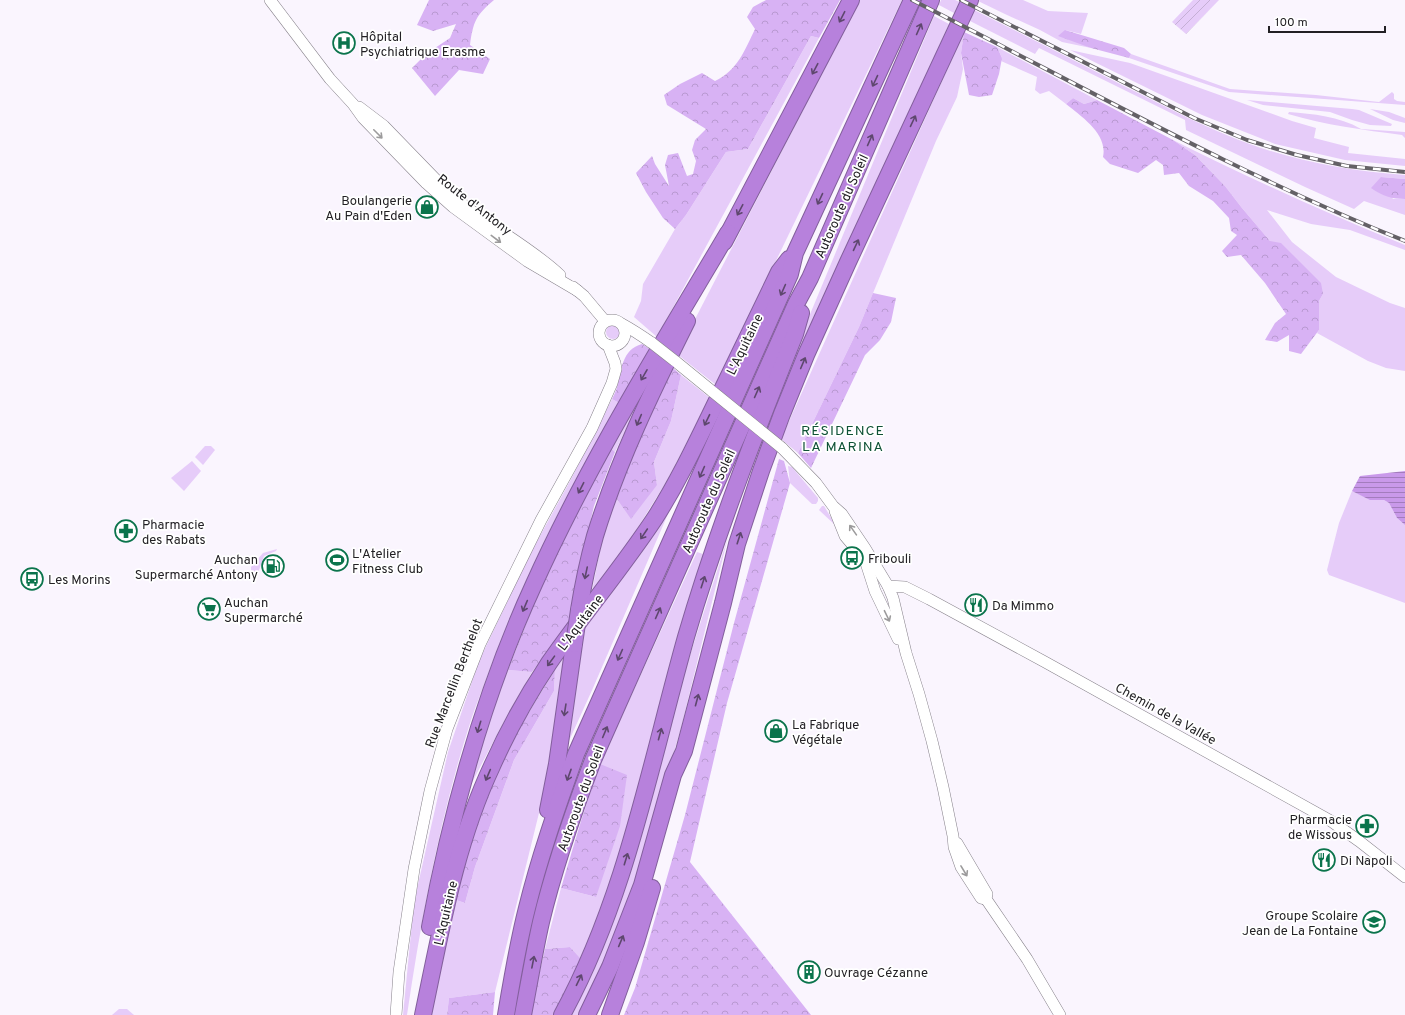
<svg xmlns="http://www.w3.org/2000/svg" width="1405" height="1015" font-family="Overpass,sans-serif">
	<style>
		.green { fill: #e6ccf9 }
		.forest { fill: url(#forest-crowns) }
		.garden { fill: url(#garden-furrows) }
		.water { fill: url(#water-rules) }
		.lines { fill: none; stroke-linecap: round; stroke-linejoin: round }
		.minor-casing { stroke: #87828b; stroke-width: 12 }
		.highway-casing { stroke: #835f9c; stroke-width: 18 }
		.minor { stroke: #fff; stroke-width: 11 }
		.highway { stroke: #b781dc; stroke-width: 16 }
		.rail-casing { stroke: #646166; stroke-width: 4 }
		.rail { stroke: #fff; stroke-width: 2.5; stroke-dasharray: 8; stroke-linecap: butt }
		.minor-bridge-casing { stroke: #87828b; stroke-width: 12; stroke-linecap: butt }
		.highway-bridge-casing { stroke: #835f9c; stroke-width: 18; stroke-linecap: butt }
		.minor-bridge { stroke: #fff; stroke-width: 11 }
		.highway-bridge { stroke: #b781dc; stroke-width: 16 }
		.oneway { stroke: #5e476e }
		.oneway2 { stroke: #9c9b9c }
		.labels { text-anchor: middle; stroke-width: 3.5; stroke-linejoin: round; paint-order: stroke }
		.poi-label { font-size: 13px; fill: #222024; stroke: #fff; text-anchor: start }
		.street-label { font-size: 13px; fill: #222024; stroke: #fff }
		.neighbourhood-label { font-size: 14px; letter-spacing: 1px; fill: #0f5236; stroke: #fff }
	</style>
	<defs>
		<pattern id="forest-crowns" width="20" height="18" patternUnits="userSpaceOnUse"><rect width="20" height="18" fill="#d8b2f4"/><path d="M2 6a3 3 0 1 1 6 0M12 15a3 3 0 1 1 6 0" fill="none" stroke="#b999d1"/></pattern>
		<pattern id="garden-furrows" width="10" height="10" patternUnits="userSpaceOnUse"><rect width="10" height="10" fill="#e6ccf9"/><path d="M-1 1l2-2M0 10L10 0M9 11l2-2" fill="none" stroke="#c5afd5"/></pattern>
		<pattern id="water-rules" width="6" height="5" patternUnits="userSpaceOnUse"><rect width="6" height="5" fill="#c999ea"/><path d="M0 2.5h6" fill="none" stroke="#a37cbd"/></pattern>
	</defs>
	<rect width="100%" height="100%" fill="#faf5fe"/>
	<g class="green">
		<path d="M860 0H902L716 385 677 354Z"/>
		<path d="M941 0H955L960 2 954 13 939 5Z"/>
		<path d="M979 0H1023L1048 11 1088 13 1081 34 1065 30 1083 44 1091 48 1062 42 1040 30 1007 15 978 1Z"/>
		<path d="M974 10C1026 36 1077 62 1128 88 1161 104 1194 122 1229 136 1284 159 1345 171 1405 175V179L1381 177 1393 199H1405V215L1364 201 1354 209 1305 187 1186 130 1185 120 1039 48 1035 54 970 21Z"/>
		<path d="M934 16 949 24 768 427 764 425Z"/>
		<path d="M964 32 961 53 963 69 957 97 936 141 859 327 798 453 781 439Z"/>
		<path d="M811 36 819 38 657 337 634 317 641 301 643 284 675 229 686 215 726 152 748 149Z"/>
		<path d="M997 47 1097 100 1084 104 1073 98 1066 104 1049 91 1040 94 1035 90 1037 77 1001 61 1002 58Z"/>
		<path d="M1070 50 1130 63 1292 121 1316 128 1314 138 1349 147 1348 153 1405 159V166L1345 160 1275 144 1202 115Z"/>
		<path d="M1131 54 1230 89 1316 95 1379 102 1392 92 1394 94V99L1397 101 1405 102V105L1229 92 1129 58Z"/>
		<path d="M1247 100 1352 109 1359 110 1392 124 1391 126 1370 125 1352 120 1330 112 1263 105Z"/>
		<path d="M1370 109 1389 112 1405 118V123L1393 120Z"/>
		<path d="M1289 112C1313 114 1339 116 1361 129L1405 132V138L1402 135C1364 130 1325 125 1288 114Z"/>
		<path d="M1173 140C1249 178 1326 213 1405 245V250L1350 230 1311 224 1267 210 1292 242 1336 277 1390 303 1405 308V371L1386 368 1368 361 1317 333 1319 330V301L1323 294 1270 241 1242 208 1225 186 1195 155Z"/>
		<circle cx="613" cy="332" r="7"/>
		<path d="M681 375 710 398 665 484 620 556 592 591 604 530 615 496 657 485 654 462 671 421Z"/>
		<path d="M648 382 615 452 611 448Z"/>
		<path d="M612 399 619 403C604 430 589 456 574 483 541 545 512 609 488 674 482 690 476 705 471 720 440 816 422 915 407 1015H403L414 902 448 752 479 661 529 556 569 483Z"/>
		<path d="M205 446H211L215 450 203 465 195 457Z"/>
		<path d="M192 461 201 471 184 491 171 478Z"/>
		<path d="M788 466 792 467 818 498V501L816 504H812L790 483Z"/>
		<path d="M1352 491 1370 499 1384 500 1389 503 1397 518 1405 525V603L1329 575 1327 570 1339 523Z"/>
		<path d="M674 500 593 688 568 743 582 633 639 554Z"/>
		<path d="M822 506H824L835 524V525L819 510Z"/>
		<path d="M728 537 681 728 649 837 624 917 581 1015H571L603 942 684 674Z"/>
		<path d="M277 549 276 551 264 556 258 573 251 572V567L263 553Z"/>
		<path d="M697 552 706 555 613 882 582 960 570 947 545 949 561 888 596 897 600 764Z"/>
		<path d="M566 654 553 751 539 813 495 992 449 998 447 1015H431L453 899 465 903 475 867 514 760 554 691 555 670Z"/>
		<path d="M508 670 532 672 501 727 462 802 485 728Z"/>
		<path d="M119 1009H127L134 1015H112Z"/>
	</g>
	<g class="forest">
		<path d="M429 0H494C476 15 473 22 470 45L490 59 483 74 459 70 435 96 412 68 426 54 450 38 456 24 433 31 417 25Z"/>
		<path d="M766 0H840L819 38 811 36 748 149 726 152 686 215 675 229 663 218 646 192 636 173 652 156 655 164 669 186 665 165 668 155 678 153 687 176 693 174 696 161 692 150 695 140 706 129 667 105 664 95 680 84 702 73 715 81C737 71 745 50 755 29L747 17 753 7Z"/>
		<path d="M1065 30 1124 48 1131 54 1129 58 1091 48 1058 36Z"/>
		<path d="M964 32 997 47 1002 58 999 74 992 95 979 97 969 95 961 53Z"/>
		<path d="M1073 98 1084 104 1097 100 1173 140 1195 155 1225 186 1242 208 1270 241 1281 243 1321 283 1323 294 1319 301V330L1301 354 1289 351V335L1277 342 1265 340 1275 323 1286 314 1265 283 1241 255 1227 257 1222 251 1237 235 1231 231 1229 218 1213 201 1189 186 1179 173 1164 175 1163 165 1156 160 1138 173 1110 164 1103 157C1108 134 1082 117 1066 104Z"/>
		<path d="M1381 177 1405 179V199C1392 199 1382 196 1371 188Z"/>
		<path d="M873 293 896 298 891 322 880 340 865 355 811 468 798 453 859 327Z"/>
		<path d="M642 344 650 349 619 403 612 399C614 395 616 391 617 387 621 371 622 349 642 344Z"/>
		<path d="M672 367 681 375 671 421 654 462 657 485 631 519 615 496 633 449Z"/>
		<path d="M611 448 615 452 594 506 583 554 571 620 532 672 508 670 546 573Z"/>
		<path d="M779 459 784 461 790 483 727 703 690 862 811 1015H624L635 988 685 815 734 623Z"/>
		<path d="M555 670 554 691 514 760 475 867 465 903 453 899C469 849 484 799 507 752 521 724 538 697 555 670Z"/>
		<path d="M600 764 627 775 620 826 596 897 561 888 581 821Z"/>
		<path d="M570 947 582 960 556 1015H530L545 949Z"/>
		<path d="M495 992 493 1015H447L449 998Z"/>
	</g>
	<path class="garden" d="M1193 0H1219L1186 34 1172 22Z"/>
	<path class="water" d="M1405 471V525L1397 518 1389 503 1384 500H1370L1352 491 1360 476Z"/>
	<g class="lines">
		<g class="minor-casing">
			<g id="minor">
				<path d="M270 0 330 79 353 104 363 118 426 183 453 207 527 261 578 291"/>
				<path d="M359 107 384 126 447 191C482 223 526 243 560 275"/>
				<path d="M573 287 584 296 605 321"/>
				<circle cx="612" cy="333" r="13"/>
				<path d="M622 324C633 330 642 336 652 343"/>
				<path d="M675 361 713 392"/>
				<path d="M782 448 816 483 833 506 842 514 865 548 888 586 893 598 906 653 919 694 932 741 943 787 953 836 954 847 961 867 981 898 986 899"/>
				<path d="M835 511 845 536 862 556 866 563 875 591 898 639"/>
				<path d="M888 586 905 587 929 599 1045 662 1331 821 1359 841 1405 877"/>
				<path d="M957 843 987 894 986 899 1027 959 1060 1015"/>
				<path d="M396 1015 399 972 414 869 430 791 447 729 480 644 541 520 592 428 612 383 616 369 615 363 608 345"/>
			</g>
		</g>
		<g class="highway-casing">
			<g id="highway">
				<path d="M724 242 851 0"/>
				<path d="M579 610C583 585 588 561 595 536 618 461 652 391 687 321"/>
				<path d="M548 810 557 764 574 644"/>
				<path d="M430 927C452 808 484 693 534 584 589 462 660 348 728 233"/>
				<path d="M423 1015C441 930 455 845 492 766 508 730 527 696 549 663 583 614 622 568 655 518 676 485 693 450 710 415 733 367 756 319 779 272L789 259"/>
				<path d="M506 1015C512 979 518 943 527 908 540 855 558 805 576 754L790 274 795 253 912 0"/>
				<path d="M523 1015C529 984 534 953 541 922 554 867 573 813 593 760L796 304 810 278 931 0"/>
				<path d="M562 1015C626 898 650 765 686 637 716 534 755 434 795 334L801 313"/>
				<path d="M587 1015 610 967 642 885 673 775 684 751 723 603 737 544 761 471 782 414 806 355 848 262 970 0"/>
				<path d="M610 1015 636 942 652 888"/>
			</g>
		</g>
		<use href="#minor" class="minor"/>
		<use href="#highway" class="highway"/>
		<g class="rail-casing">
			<g id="rail">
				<path d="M912 0C1075 82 1235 173 1405 241"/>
				<path d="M961 0 1194 118 1247 140 1297 155 1347 166 1405 172"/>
			</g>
		</g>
		<use href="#rail" class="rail"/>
		<g class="minor-bridge-casing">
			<g id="minor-bridge">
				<path d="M652 343 675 361"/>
				<path d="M713 392 782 448"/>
			</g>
		</g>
		<g class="highway-bridge-casing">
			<path id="highway-bridge" d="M574 644 579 610"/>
		</g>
		<use href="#minor-bridge" class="minor-bridge"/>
		<use href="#highway-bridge" class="highway-bridge"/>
	</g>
	<defs><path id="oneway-shaft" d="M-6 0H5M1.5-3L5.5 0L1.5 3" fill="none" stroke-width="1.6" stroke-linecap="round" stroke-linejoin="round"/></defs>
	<g class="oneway">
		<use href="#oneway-shaft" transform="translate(842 17) rotate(117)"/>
		<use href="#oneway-shaft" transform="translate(919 29) rotate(-66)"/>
		<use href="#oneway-shaft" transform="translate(815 69) rotate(118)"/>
		<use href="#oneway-shaft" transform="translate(875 81) rotate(115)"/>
		<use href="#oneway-shaft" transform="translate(913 121) rotate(-65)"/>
		<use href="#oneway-shaft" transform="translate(870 140) rotate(-66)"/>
		<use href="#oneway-shaft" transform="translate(820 199) rotate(115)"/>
		<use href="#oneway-shaft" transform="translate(740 210) rotate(118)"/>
		<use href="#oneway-shaft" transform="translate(856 245) rotate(-65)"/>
		<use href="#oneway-shaft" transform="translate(783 290) rotate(114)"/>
		<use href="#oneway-shaft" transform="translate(803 363) rotate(-67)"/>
		<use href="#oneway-shaft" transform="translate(644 375) rotate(120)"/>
		<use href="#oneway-shaft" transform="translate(757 392) rotate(-66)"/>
		<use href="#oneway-shaft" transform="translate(639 420) rotate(113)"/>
		<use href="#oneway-shaft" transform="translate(707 420) rotate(116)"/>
		<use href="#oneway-shaft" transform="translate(702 472) rotate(114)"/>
		<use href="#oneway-shaft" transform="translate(581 488) rotate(117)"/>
		<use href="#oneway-shaft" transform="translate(644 534) rotate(124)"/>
		<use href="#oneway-shaft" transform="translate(739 538) rotate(-72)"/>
		<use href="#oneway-shaft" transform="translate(586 573) rotate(102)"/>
		<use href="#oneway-shaft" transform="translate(703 582) rotate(-72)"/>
		<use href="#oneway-shaft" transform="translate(525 606) rotate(113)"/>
		<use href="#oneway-shaft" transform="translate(658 613) rotate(-66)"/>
		<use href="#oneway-shaft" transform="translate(620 655) rotate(114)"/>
		<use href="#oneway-shaft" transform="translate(551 661) rotate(126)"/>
		<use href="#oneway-shaft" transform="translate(697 700) rotate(-75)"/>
		<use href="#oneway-shaft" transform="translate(565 710) rotate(99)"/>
		<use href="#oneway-shaft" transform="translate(479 727) rotate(107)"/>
		<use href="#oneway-shaft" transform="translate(605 732) rotate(-67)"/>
		<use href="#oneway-shaft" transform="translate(660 734) rotate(-75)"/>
		<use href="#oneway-shaft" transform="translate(488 775) rotate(113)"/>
		<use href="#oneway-shaft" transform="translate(569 775) rotate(110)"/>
		<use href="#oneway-shaft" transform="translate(626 859) rotate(-73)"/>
		<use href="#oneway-shaft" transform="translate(621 941) rotate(-67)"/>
		<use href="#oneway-shaft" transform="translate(533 962) rotate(-79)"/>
		<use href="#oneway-shaft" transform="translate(579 980) rotate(-64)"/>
	</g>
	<g class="oneway2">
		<use href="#oneway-shaft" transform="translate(378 134) rotate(45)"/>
		<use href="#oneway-shaft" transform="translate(496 239) rotate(37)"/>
		<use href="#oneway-shaft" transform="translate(853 530) rotate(-125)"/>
		<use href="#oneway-shaft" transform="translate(887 616) rotate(64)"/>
		<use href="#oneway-shaft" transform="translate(964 871) rotate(59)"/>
	</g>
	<defs>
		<g id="hospital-ring" transform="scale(1.15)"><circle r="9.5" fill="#fff" stroke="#0b744c" stroke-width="1.5"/><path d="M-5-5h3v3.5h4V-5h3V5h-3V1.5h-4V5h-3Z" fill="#0b744c"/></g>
		<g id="shop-ring" transform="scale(1.15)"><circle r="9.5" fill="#fff" stroke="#0b744c" stroke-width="1.5"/><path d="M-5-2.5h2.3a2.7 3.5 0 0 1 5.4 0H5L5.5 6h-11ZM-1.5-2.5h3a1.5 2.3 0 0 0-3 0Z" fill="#0b744c"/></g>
		<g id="pharmacy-ring" transform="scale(1.15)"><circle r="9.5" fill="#fff" stroke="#0b744c" stroke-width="1.5"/><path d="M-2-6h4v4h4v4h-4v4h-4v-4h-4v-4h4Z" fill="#0b744c"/></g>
		<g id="bus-ring" transform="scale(1.15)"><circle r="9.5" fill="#fff" stroke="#0b744c" stroke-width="1.5"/><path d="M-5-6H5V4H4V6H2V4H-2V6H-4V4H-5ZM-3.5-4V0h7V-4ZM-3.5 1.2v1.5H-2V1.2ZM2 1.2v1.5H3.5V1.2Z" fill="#0b744c"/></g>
		<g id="stadium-ring" transform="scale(1.15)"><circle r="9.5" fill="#fff" stroke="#0b744c" stroke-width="1.5"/><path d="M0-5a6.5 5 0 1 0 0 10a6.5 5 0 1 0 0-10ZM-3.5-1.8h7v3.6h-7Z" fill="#0b744c"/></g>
		<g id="fuel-ring" transform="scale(1.15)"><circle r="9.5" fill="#fff" stroke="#0b744c" stroke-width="1.5"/><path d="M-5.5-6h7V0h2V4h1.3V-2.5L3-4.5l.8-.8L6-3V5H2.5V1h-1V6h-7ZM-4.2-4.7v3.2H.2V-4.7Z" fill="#0b744c"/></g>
		<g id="restaurant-ring" transform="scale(1.15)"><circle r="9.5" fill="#fff" stroke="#0b744c" stroke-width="1.5"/><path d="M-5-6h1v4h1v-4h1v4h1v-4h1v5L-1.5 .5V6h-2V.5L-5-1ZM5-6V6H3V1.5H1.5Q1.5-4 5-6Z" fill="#0b744c"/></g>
		<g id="supermarket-ring" transform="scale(1.15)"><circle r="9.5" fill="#fff" stroke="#0b744c" stroke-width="1.5"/><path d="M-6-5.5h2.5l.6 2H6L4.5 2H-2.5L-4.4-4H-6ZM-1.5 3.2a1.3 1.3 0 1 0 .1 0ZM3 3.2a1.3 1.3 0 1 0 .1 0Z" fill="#0b744c"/></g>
		<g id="school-ring" transform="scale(1.15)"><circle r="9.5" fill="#fff" stroke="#0b744c" stroke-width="1.5"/><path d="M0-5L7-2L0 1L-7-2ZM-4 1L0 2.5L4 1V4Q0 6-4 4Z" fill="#0b744c"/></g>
		<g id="building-ring" transform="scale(1.15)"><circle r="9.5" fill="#fff" stroke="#0b744c" stroke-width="1.5"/><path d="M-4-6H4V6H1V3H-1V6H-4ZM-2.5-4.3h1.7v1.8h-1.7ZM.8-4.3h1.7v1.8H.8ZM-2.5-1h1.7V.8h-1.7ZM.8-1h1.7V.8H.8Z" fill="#0b744c"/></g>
	</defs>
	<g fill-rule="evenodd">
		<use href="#hospital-ring" x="344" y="43"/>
		<use href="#shop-ring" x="427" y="207"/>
		<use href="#pharmacy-ring" x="126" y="531"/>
		<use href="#bus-ring" x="852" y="558"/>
		<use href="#stadium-ring" x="337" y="560"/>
		<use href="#fuel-ring" x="273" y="566"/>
		<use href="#bus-ring" x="32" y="579"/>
		<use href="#restaurant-ring" x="976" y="605"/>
		<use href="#supermarket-ring" x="209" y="609"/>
		<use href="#shop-ring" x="776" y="731"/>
		<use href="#pharmacy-ring" x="1367" y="826"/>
		<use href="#restaurant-ring" x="1324" y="860"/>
		<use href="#school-ring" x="1374" y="922"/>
		<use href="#building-ring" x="809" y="972"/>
	</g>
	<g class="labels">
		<g class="poi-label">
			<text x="360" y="41">Hôpital<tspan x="360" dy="15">Psychiatrique Erasme</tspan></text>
			<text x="412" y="205" text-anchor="end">Boulangerie<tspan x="412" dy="15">Au Pain d'Eden</tspan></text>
			<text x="142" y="529">Pharmacie<tspan x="142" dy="15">des Rabats</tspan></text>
			<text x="352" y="558">L'Atelier<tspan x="352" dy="15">Fitness Club</tspan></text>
			<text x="868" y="563">Fribouli</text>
			<text x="258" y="564" text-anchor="end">Auchan<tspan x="258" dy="15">Supermarché Antony</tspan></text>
			<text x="48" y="584">Les Morins</text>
			<text x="224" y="607">Auchan<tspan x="224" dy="15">Supermarché</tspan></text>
			<text x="992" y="610">Da Mimmo</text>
			<text x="792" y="729">La Fabrique<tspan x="792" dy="15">Végétale</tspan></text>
			<text x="1352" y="824" text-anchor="end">Pharmacie<tspan x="1352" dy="15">de Wissous</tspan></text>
			<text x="1340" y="865">Di Napoli</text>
			<text x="1358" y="920" text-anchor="end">Groupe Scolaire<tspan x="1358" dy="15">Jean de La Fontaine</tspan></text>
			<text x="824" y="977">Ouvrage Cézanne</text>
		</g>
		<g class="street-label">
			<text transform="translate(475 204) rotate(38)" y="5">Route d'Antony</text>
			<text transform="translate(841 206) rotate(-66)" y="5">Autoroute du Soleil</text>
			<text transform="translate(744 344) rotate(-64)" y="5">L'Aquitaine</text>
			<text transform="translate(708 501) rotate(-66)" y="5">Autoroute du Soleil</text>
			<text transform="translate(580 622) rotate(-53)" y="5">L'Aquitaine</text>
			<text transform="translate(453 683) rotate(-69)" y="5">Rue Marcellin Berthelot</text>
			<text transform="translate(1166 713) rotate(29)" y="5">Chemin de la Vallée</text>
			<text transform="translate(580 798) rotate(-70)" y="5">Autoroute du Soleil</text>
			<text transform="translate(445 913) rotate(-77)" y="5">L'Aquitaine</text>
		</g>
		<g class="neighbourhood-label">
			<text x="843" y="435">RÉSIDENCE<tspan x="843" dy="16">LA MARINA</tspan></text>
		</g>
	</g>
	<path d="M1269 26v6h116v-6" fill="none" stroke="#222024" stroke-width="2"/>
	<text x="1275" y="26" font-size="12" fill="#222024" stroke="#ffffff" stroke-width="3" paint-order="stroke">100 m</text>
</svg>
